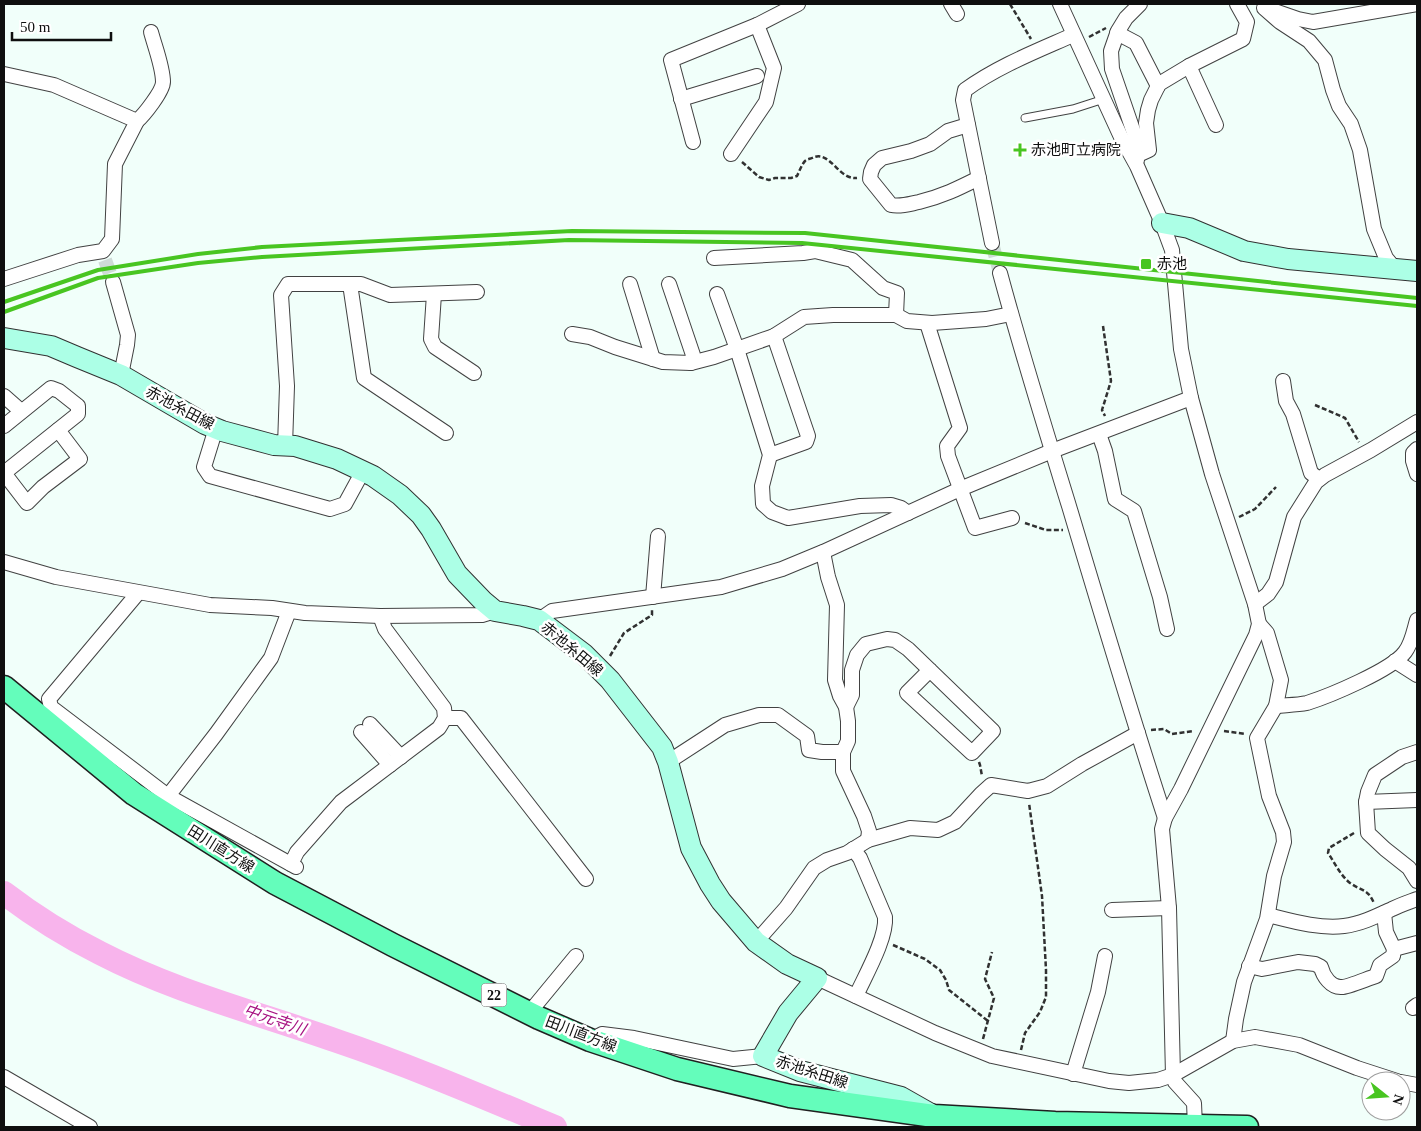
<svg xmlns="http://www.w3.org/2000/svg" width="1421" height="1131" font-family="'Times New Roman','Noto Sans JP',serif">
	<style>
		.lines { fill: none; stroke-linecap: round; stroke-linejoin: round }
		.river { stroke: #f8b4ec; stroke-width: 24 }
		.street-tunnel { stroke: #cfdbd7; stroke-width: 14; stroke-dasharray: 14 7; stroke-linecap: butt }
		.lane-casing { stroke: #424242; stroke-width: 9 }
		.street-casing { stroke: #424242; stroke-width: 16 }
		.secondary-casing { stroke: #313131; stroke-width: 22 }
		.primary-casing { stroke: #202020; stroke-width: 25 }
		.path { stroke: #313131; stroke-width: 2.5; stroke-dasharray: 5 2.5; stroke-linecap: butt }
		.lane { stroke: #fff; stroke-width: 7 }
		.street { stroke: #fff; stroke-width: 14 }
		.secondary { stroke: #acffe6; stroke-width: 20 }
		.primary { stroke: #64fdbb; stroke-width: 22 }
		.rail { stroke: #48c521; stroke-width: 4 }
		.poi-dot { fill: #48c521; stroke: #fff; stroke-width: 2 }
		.labels { text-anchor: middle; stroke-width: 5; stroke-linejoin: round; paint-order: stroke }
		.shield { fill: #fff; stroke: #575757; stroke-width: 1 }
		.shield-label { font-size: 14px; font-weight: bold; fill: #0f0f0f }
		.poi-label { font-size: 15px; fill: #0f0f0f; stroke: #fff; text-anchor: start }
		.street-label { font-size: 15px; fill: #0f0f0f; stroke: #fff }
		.water-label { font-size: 16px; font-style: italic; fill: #a71382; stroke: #fff }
	</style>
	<rect width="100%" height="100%" fill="#f1fffa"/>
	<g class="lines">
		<path class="river" d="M4 893C34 916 66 936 100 953 175 992 258 1013 337 1041 411 1066 483 1097 555 1127"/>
		<g class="street-tunnel">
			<path d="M992 243 1000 273"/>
			<path d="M105 260 113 282"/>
		</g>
		<g class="lane-casing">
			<path id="lane" d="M1025 118 1073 109 1104 99"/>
		</g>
		<g class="street-casing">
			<g id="street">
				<path d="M951 4 957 14"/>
				<path d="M1060 4 1121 137 1137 166 1162 223 1172 250 1181 349 1191 398 1212 474 1255 604 1259 624 1256 635 1181 789 1165 818 1162 829 1169 908 1173 1075 1175 1082 1194 1103 1195 1126"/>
				<path d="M1264 8 1280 22 1309 41 1325 60 1333 90 1339 106 1351 124 1360 150 1374 229 1386 258 1396 270"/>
				<path d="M1272 10 1298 19 1313 22 1417 4"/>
				<path d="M1117 33 1136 43 1158 86"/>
				<path d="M1189 66 1216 125"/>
				<path d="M4 74 54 85 137 121 115 164 112 239 103 251 78 255 4 279"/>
				<path d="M681 99 757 76"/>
				<path d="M137 121C144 115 163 91 163 82 163 67 155 47 151 32"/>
				<path d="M968 125 948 131 930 144 911 151 882 158 874 165 871 172 870 179 891 205C901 207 909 204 919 202 943 196 957 189 979 178"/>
				<path d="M693 142 671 60 757 25 798 4"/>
				<path d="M731 154 766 102 774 68 757 25"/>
				<path d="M1136 156 1149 150 1146 123 1148 110 1151 100 1159 84 1189 66 1243 39 1247 22 1237 4"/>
				<path d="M1137 160 1134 133 1112 69 1111 51 1118 31 1126 18 1140 4"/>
				<path d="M992 243 963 100 965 90C998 66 1037 51 1073 35"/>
				<path d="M714 258 803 253 815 251 852 260 883 288 897 293 896 315"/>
				<path d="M1000 273C1021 351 1045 428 1069 506 1100 610 1131 714 1165 818"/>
				<path d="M113 282 128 335 127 345 121 375"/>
				<path d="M350 284 364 378 446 433"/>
				<path d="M630 284 653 359"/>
				<path d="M669 284 693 355 691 363"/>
				<path d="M434 294 431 339 435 347 474 373"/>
				<path d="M717 294 737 349 770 455 762 486 763 504 772 512 788 518 860 506 891 505 901 508 908 513"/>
				<path d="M927 323 960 428 947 446 948 456 975 528 1012 518"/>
				<path d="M572 334 590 337 615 347 663 362 691 363 714 357 774 336 804 317 833 315H896L907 321 932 323 986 319 1011 314"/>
				<path d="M1283 381 1286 401 1293 414 1311 473 1319 479"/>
				<path d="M4 396 21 411"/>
				<path d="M4 426 51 388 59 391 78 406V414L4 473"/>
				<path d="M216 428 204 467 210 476 330 509 345 504 363 471"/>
				<path d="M1099 434 1105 451 1115 499 1134 511 1160 597 1167 629"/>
				<path d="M285 446 287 386 281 295 288 284H361L390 295 477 292"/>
				<path d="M1417 449 1413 453V461L1417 474"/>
				<path d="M770 455 806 442 808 436 774 336"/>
				<path d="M4 473 27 503 43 487 80 459 58 430"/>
				<path d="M823 552 828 577 837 605 835 680 840 696 846 707 848 721V741L843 752V771L864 816 869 831 868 840"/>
				<path d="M4 562 56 577 210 605 272 608 305 613 380 616 482 615 495 611"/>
				<path d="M138 593 49 699 51 707 168 796 296 867"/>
				<path d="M653 597 658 536"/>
				<path d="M1255 604 1268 594 1276 582 1294 517 1316 482 1325 475 1371 450 1417 422"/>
				<path d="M539 620 552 611 721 587 782 569 823 552 960 489 1052 451 1191 398"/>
				<path d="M1395 661 1417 675"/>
				<path d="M1276 706C1286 705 1297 705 1307 703 1329 696 1392 670 1405 652 1412 643 1414 630 1417 620"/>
				<path d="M846 707 852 695V670L857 655 866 644 887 639 895 640 908 649 993 731 972 753 907 693 930 670"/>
				<path d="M445 718H461L586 879"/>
				<path d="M370 724 401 757"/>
				<path d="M361 732 390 765"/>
				<path d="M1417 752 1402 757 1375 775 1368 792 1366 802 1368 833 1385 849 1409 868 1417 881"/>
				<path d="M668 762 725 725 759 715H778L807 736 809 750 822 752H843"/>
				<path d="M168 796 216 734 271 658 289 611"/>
				<path d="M1366 802 1417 800"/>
				<path d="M853 849 860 858 885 917C887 938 865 976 856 996"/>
				<path d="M291 864 297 852 341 802 439 728 445 718 444 708 385 629 380 616"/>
				<path d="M1112 910 1169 908"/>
				<path d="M1268 915C1292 921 1319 929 1344 926 1361 924 1377 916 1392 909 1400 905 1409 902 1417 899"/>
				<path d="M756 942 786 908 814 868 827 860 847 853 868 840 910 828 938 830 955 822 981 794 991 785 1028 791 1047 786 1082 764 1138 733"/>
				<path d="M1394 949 1417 943"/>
				<path d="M1249 966 1262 969 1298 962 1315 964 1321 967C1323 976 1331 988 1342 987 1348 987 1369 978 1376 976L1380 965 1393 956 1394 949 1386 932 1384 913"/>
				<path d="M817 978 935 1033 992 1056 1109 1081 1129 1083 1158 1080 1173 1075 1233 1041 1255 1037 1299 1045 1357 1068 1397 1081"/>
				<path d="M1413 1008 1417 1005"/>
				<path d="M529 1013 576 956"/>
				<path d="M593 1039 602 1034 634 1038 733 1059 763 1056"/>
				<path d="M1233 1041 1236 1019 1244 982 1267 919 1274 876 1284 842 1283 832 1269 796 1257 738 1276 706 1281 680 1267 633 1259 624"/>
				<path d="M1073 1074 1098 992 1105 956"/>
				<path d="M4 1077 90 1127"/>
				<path d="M1401 1082 1417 1085"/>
			</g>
		</g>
		<g class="secondary-casing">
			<g id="secondary">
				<path d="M1162 223 1189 228 1244 251 1288 259 1417 271"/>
				<path d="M4 338 51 346 77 357 121 375 205 424 222 431 274 445 295 446 337 459 373 476 400 495 421 515 431 529 457 574 483 601 495 611 523 616 539 620 584 654 610 680 662 747 668 762 691 848 710 884 721 901 756 942 787 964 817 978 788 1013 763 1056 800 1071 901 1097 931 1114"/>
			</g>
		</g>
		<g class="primary-casing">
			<path id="primary" d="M4 687 134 794 275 883 393 945 539 1018 590 1040 677 1069 790 1096 934 1116 1055 1123 1247 1127"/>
		</g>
		<g class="path">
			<path d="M1010 4 1031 39"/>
			<path d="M1089 37 1106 28"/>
			<path d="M742 162 759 177 769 180 775 178H791L797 176C799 172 802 164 805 161 807 159 810 159 812 158 830 149 838 180 857 178"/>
			<path d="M1103 326 1111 381 1102 410 1105 416"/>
			<path d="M1315 405 1345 418 1359 442"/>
			<path d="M1239 517 1255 509 1276 487"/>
			<path d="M1025 523 1046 530H1063"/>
			<path d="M610 656 624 633 652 615V608"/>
			<path d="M1151 730 1164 729 1172 734 1194 731"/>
			<path d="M1224 731 1246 734"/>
			<path d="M979 762 980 765 982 776"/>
			<path d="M1354 833 1329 848 1328 853C1335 863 1340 875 1350 883 1363 892 1367 888 1374 903"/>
			<path d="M893 945 925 959 940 970 946 980 949 990 988 1021"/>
			<path d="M983 1039 994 998 985 979 992 952"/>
			<path d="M1021 1050 1025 1033 1040 1012 1046 997V970L1042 896 1029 803"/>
		</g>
		<use href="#lane" class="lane"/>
		<use href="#street" class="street"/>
		<use href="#secondary" class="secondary"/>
		<use href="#primary" class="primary"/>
		<g class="rail">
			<path d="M4 302 98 270 198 254 262 247 572 231 805 233 1417 298"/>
			<path d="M4 312 98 278 198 263 262 257 569 240 802 243 1417 306"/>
		</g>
	</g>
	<g class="poi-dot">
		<path d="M1017.5 142.5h5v5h5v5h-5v5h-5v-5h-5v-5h5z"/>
		<rect x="1140" y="258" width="12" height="12" rx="2.5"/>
	</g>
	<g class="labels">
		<rect class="shield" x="481.5" y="983.5" width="25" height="23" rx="4"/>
		<g class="shield-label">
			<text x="494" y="1000">22</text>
		</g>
		<g class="poi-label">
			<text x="1031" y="155">赤池町立病院</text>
			<text x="1157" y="269">赤池</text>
		</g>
		<g class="street-label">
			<text transform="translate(180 408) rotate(28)" y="5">赤池糸田線</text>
			<text transform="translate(572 649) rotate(40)" y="5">赤池糸田線</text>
			<text transform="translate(221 849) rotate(32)" y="5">田川直方線</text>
			<text transform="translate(581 1034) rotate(21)" y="5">田川直方線</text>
			<text transform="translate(812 1072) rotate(18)" y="5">赤池糸田線</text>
		</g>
		<g class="water-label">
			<text transform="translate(275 1019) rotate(19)" y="6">中元寺川</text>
		</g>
	</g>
	<rect width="1421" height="1131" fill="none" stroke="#0f0f0f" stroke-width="10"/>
	<g transform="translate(1386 1096) rotate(107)"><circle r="24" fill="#ffffff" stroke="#9f9f9f"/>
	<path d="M0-4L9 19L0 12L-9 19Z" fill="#48c521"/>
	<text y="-8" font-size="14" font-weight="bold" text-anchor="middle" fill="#0f0f0f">N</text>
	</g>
	<path d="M12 32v8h99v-8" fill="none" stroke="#0f0f0f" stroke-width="2.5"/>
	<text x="20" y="32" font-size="15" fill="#0f0f0f" stroke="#ffffff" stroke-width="4" paint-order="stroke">50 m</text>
</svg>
